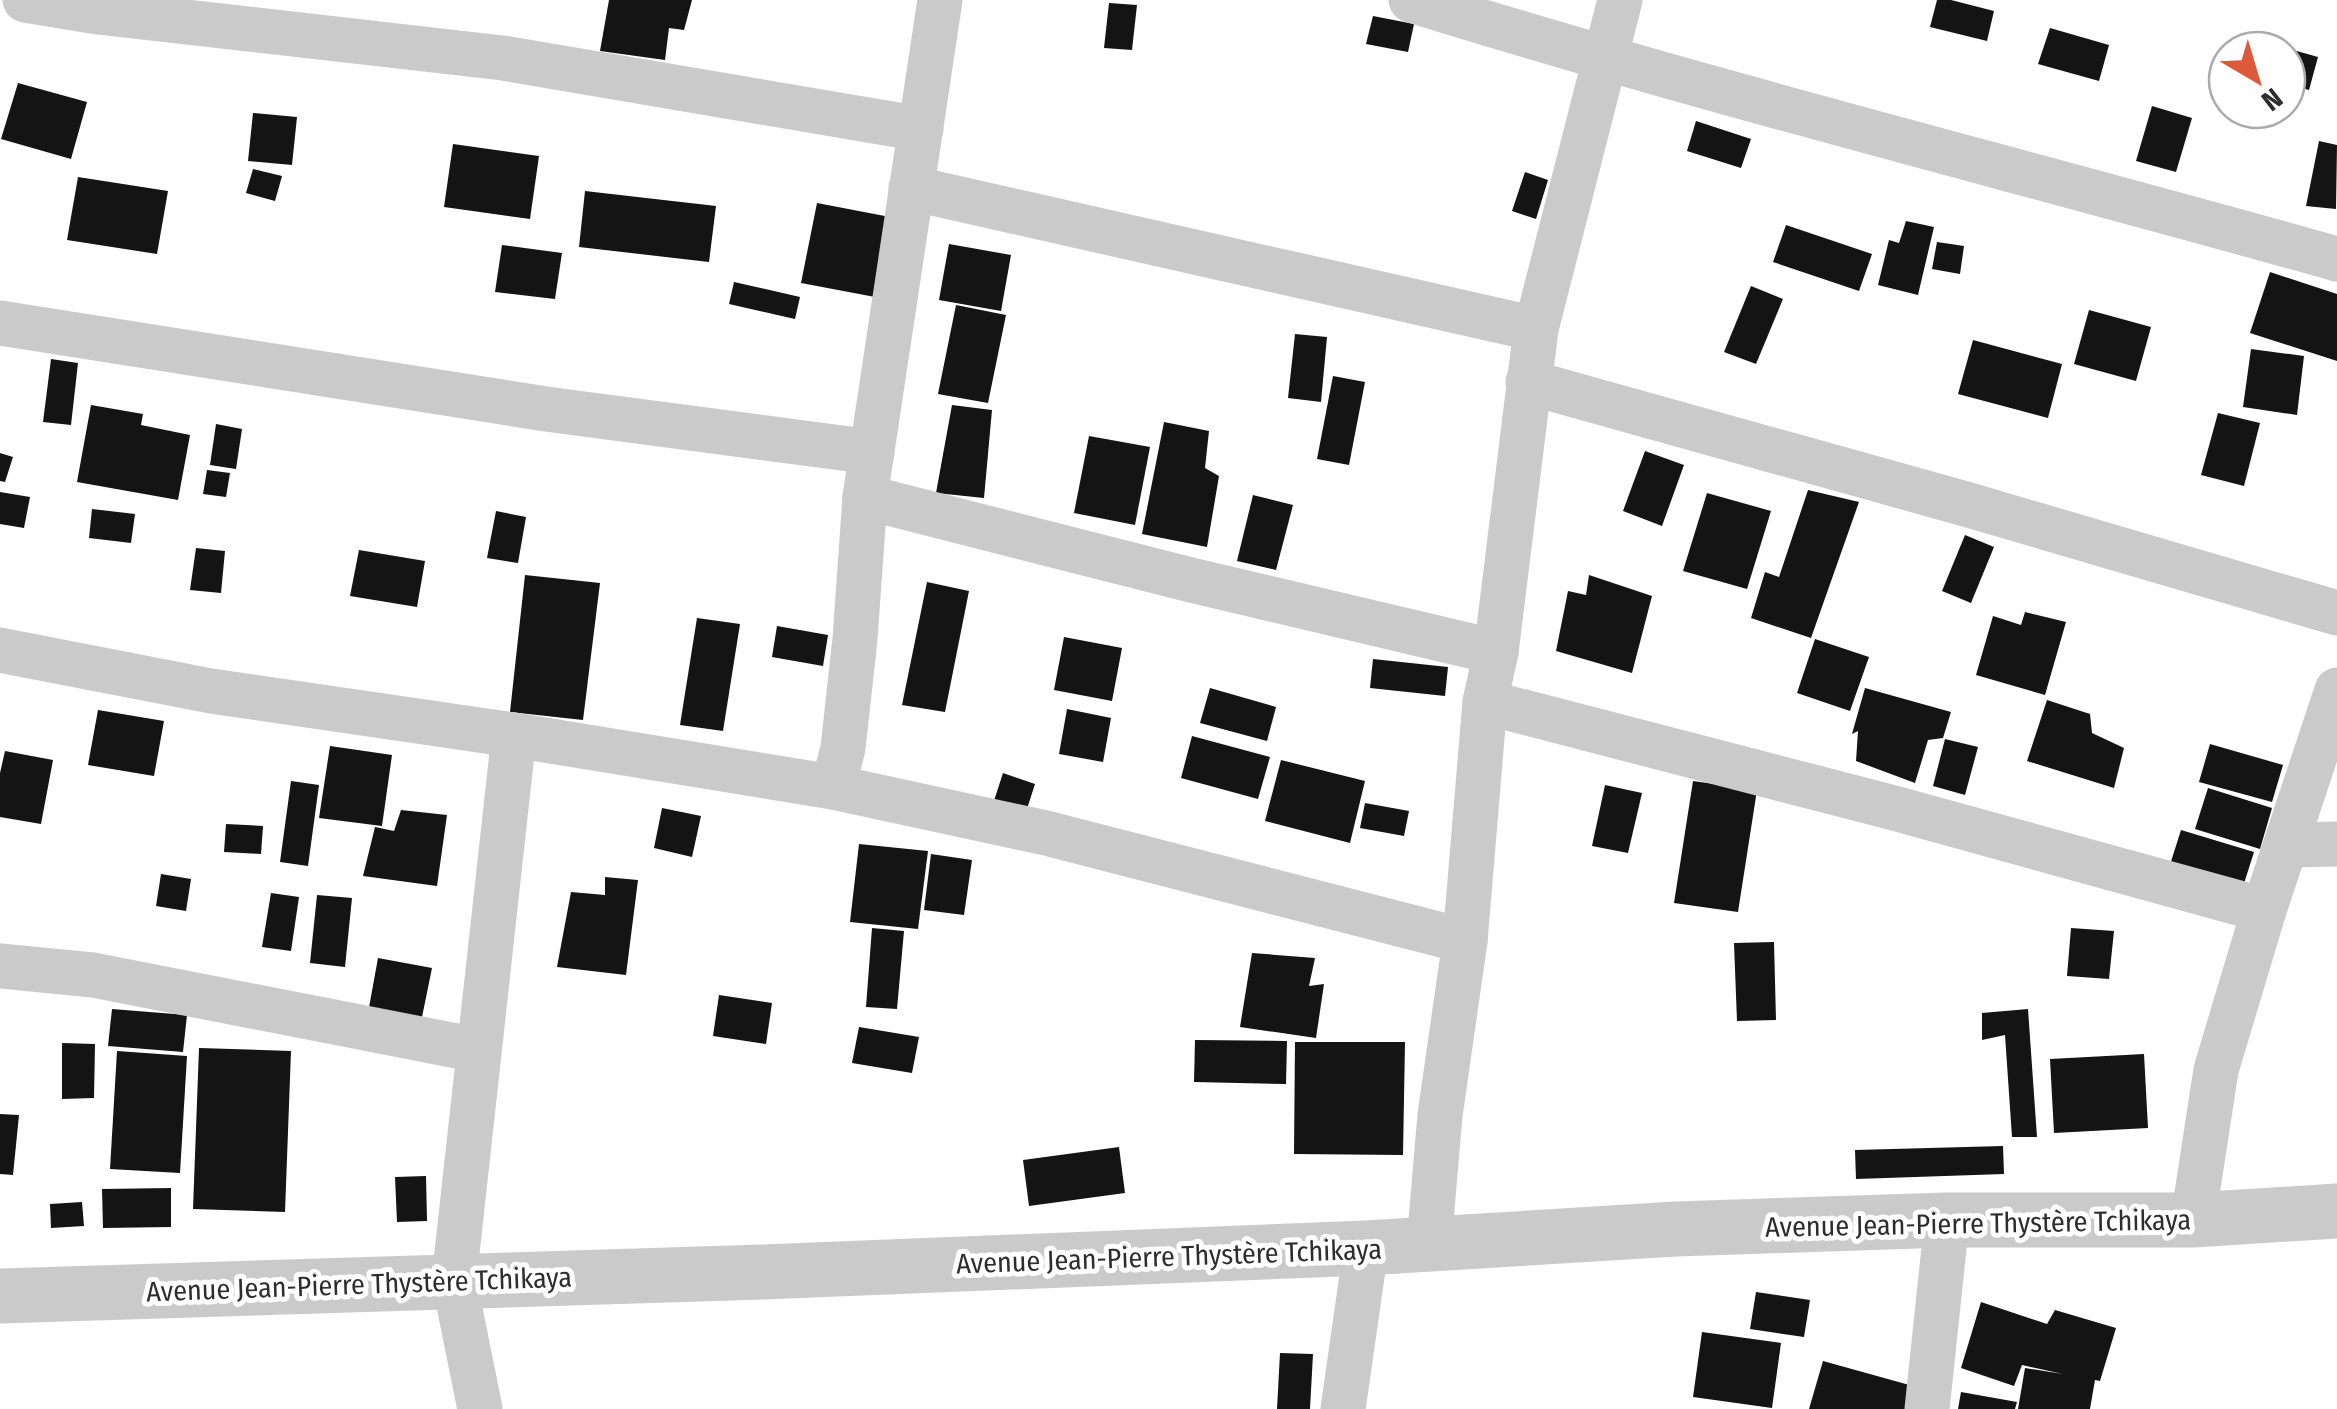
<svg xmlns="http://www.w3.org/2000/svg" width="2337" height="1409" font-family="'Fira Sans Condensed',sans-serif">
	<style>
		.building { fill: #141414 }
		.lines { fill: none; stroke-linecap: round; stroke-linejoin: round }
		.minor { stroke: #cacaca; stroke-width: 45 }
		.tertiary { stroke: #cacaca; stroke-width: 55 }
		.labels { text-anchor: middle; stroke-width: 10; stroke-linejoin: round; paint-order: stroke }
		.street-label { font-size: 28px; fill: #2d2d2d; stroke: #fff }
	</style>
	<rect width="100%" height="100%" fill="#fff"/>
	<g class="building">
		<path d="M609 0H692L684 30 669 28 665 60 600 51Z"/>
		<path d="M1937 0H1951L1994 11 1987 41 1930 27Z"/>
		<path d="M1109 3 1137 5 1132 50 1104 48Z"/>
		<path d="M1373 16 1414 24 1408 52 1366 44Z"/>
		<path d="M2050 28 2109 45 2099 81 2038 64Z"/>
		<path d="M2272 44 2318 57 2309 90 2287 84V50H2271Z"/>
		<path d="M18 83 87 102 71 159 1 139Z"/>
		<path d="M2152 106 2192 118 2176 172 2136 161Z"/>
		<path d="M253 113 297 117 292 165 248 161Z"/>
		<path d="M1696 121 1751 139 1741 168 1687 151Z"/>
		<path d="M2319 141 2337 145 2336 209 2306 206Z"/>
		<path d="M453 144 539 156 530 219 444 207Z"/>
		<path d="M253 169 282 176 275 201 246 193Z"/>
		<path d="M1525 172 1548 180 1536 219 1512 211Z"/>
		<path d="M78 177 168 191 157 254 67 240Z"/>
		<path d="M585 191 716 206 709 262 579 247Z"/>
		<path d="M817 203 890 217 875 297 801 283Z"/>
		<path d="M1906 221 1934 227 1918 295 1878 285 1889 240 1899 243Z"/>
		<path d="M1786 225 1872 254 1859 291 1773 262Z"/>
		<path d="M1937 242 1964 246 1960 274 1932 269Z"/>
		<path d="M949 244 1011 255 1001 311 939 300Z"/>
		<path d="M502 245 562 253 555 299 495 292Z"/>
		<path d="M2270 272 2337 294V361L2250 333Z"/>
		<path d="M734 282 800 297 795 319 729 304Z"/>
		<path d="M1751 286 1783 299 1756 364 1724 352Z"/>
		<path d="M956 305 1006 315 988 403 938 394Z"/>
		<path d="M2089 310 2151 327 2136 381 2074 364Z"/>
		<path d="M1295 334 1327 337 1321 402 1288 398Z"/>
		<path d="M1973 340 2062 364 2048 418 1958 394Z"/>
		<path d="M2251 349 2304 356 2297 415 2243 407Z"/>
		<path d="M51 359 78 363 71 425 43 422Z"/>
		<path d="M1333 376 1365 382 1349 465 1317 459Z"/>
		<path d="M91 405 143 414 141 425 190 435 178 500 77 482Z"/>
		<path d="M952 405 992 410 984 498 936 493Z"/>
		<path d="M2218 413 2260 423 2244 486 2201 475Z"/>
		<path d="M1164 422 1209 431 1205 468 1219 476 1207 547 1142 534Z"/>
		<path d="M216 424 242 429 236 469 210 465Z"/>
		<path d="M1089 436 1150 447 1135 525 1074 513Z"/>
		<path d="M1645 451 1684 465 1662 526 1623 511Z"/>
		<path d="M0 453 13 457 5 482 0 481Z"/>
		<path d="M207 470 230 473 226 497 203 494Z"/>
		<path d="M1808 490 1859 502 1811 638 1751 618 1765 572 1779 577Z"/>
		<path d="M0 492 30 497 24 528 0 524Z"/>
		<path d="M1707 493 1771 511 1747 589 1683 571Z"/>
		<path d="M1253 495 1293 505 1276 570 1237 561Z"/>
		<path d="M92 509 135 514 131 543 89 538Z"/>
		<path d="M496 511 526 517 518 563 487 558Z"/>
		<path d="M1965 535 1994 547 1971 603 1942 591Z"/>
		<path d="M196 548 225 551 221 593 190 590Z"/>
		<path d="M359 550 425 561 417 607 350 596Z"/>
		<path d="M525 575 600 583 583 720 510 712Z"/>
		<path d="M1589 575 1652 596 1632 673 1556 651 1568 591 1586 595Z"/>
		<path d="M927 582 969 591 945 712 902 705Z"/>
		<path d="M2025 612 2066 622 2045 695 1976 675 1993 616 2021 625Z"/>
		<path d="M697 618 740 624 723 731 680 725Z"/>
		<path d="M777 626 828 635 823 666 772 657Z"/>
		<path d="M1064 637 1122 648 1112 701 1054 690Z"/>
		<path d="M1815 639 1869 657 1850 711 1797 693Z"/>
		<path d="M1373 659 1448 667 1445 696 1370 688Z"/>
		<path d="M1210 688 1276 707 1267 741 1200 723Z"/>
		<path d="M1865 688 1951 712 1943 738 1928 740 1915 783 1856 761 1858 731 1852 734Z"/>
		<path d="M2047 700 2090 714 2092 733 2124 748 2114 788 2027 761Z"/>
		<path d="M1067 709 1111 718 1103 762 1059 754Z"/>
		<path d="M98 710 164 721 154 776 88 765Z"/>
		<path d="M1192 736 1270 757 1258 799 1181 778Z"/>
		<path d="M1945 739 1978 747 1965 795 1933 786Z"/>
		<path d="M2210 744 2283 765 2272 802 2199 782Z"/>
		<path d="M330 746 392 755 382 826 319 818Z"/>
		<path d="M5 751 53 760 41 824 0 817V773Z"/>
		<path d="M1281 760 1365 781 1350 843 1265 821Z"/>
		<path d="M1003 773 1035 784 1024 818 992 807Z"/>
		<path d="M291 781 319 785 308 866 280 862Z"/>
		<path d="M1693 781 1757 790 1738 912 1674 903Z"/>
		<path d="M1605 785 1642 793 1628 853 1592 846Z"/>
		<path d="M2208 788 2272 808 2260 849 2195 829Z"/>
		<path d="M1365 803 1409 811 1404 836 1360 828Z"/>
		<path d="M662 808 701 816 692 857 654 848Z"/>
		<path d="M401 810 447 815 437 886 363 876 375 827 394 831Z"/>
		<path d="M226 824 263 826 261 854 224 852Z"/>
		<path d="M2181 830 2254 852 2241 893 2168 871Z"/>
		<path d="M859 844 928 851 918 929 850 922Z"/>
		<path d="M931 854 972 860 964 915 924 910Z"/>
		<path d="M161 874 191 879 186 911 156 906Z"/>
		<path d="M605 877 638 880 626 975 557 967 571 892 605 895Z"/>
		<path d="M271 893 299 897 291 951 262 947Z"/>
		<path d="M317 895 352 898 345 967 310 963Z"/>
		<path d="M872 928 904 931 897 1009 866 1007Z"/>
		<path d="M2071 928 2114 931 2109 979 2067 976Z"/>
		<path d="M1774 942 1776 1020 1737 1021 1734 943Z"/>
		<path d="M1252 953 1315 958 1309 986 1324 984 1316 1038 1240 1027Z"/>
		<path d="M378 958 432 968 421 1022 368 1013Z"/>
		<path d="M719 995 772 1003 766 1044 713 1036Z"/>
		<path d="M112 1009 187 1015 183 1052 108 1046Z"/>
		<path d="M2028 1009 2037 1137H2012L2005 1035 1982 1040V1013Z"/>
		<path d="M859 1027 919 1037 912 1073 852 1063Z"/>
		<path d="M1195 1040 1287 1041 1286 1084 1194 1082Z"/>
		<path d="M1295 1042H1405L1403 1155 1294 1154Z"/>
		<path d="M62 1043 95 1044 94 1098 62 1099Z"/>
		<path d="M199 1048 291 1051 285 1212 193 1209Z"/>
		<path d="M117 1051 187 1056 180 1173 110 1169Z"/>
		<path d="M2144 1054 2148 1128 2054 1133 2050 1059Z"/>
		<path d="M0 1114 19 1115 13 1175 0 1174Z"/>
		<path d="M2003 1146 2004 1174 1856 1179 1855 1150Z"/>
		<path d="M1119 1147 1125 1193 1029 1206 1023 1160Z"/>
		<path d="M426 1176 427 1221 397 1222 395 1177Z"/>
		<path d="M171 1188V1227L103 1228 102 1189Z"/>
		<path d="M82 1202 84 1226 51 1228 50 1204Z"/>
		<path d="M1756 1292 1810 1300 1804 1337 1750 1329Z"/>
		<path d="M1981 1302 2047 1324 2055 1310 2116 1328 2100 1381 2095 1380 2090 1409H2018L2025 1368 2063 1374 2022 1365 2014 1386 1961 1368Z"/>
		<path d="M1702 1332 1781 1343 1772 1408 1693 1397Z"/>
		<path d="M1280 1353 1313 1354 1310 1409H1277Z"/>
		<path d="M1823 1361 1913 1386 1906 1409H1809Z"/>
		<path d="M1961 1392 2017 1402 2015 1409H1958Z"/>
	</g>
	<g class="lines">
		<g class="minor">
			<path d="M25 0 98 12 503 58 921 129"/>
			<path d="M1411 0C1717 95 2028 172 2337 259"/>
			<path d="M911 188 1536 329"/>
			<path d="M0 323 546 409 872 452"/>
			<path d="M1528 382 1969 505 2337 613"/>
			<path d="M865 497 1191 580 1496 652"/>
			<path d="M0 650 211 691 514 735 833 787 1046 833 1465 941"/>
			<path d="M1485 702 1894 808 2264 910"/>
			<path d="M833 787 843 748 855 639 865 497 940 0"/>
			<path d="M2287 845 2337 844"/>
			<path d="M0 966 93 975 477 1050"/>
			<path d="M2193 1220 2216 1070 2264 910 2337 690"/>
			<path d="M1429 1244 1440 1115 1465 941 1485 702 1496 652 1536 329 1620 0"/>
			<path d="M480 1409 454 1280 514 735"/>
			<path d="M1343 1409 1366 1248"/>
			<path d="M1927 1409 1947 1220"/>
		</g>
		<path class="tertiary" d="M0 1296 763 1272 1366 1248 1676 1229 1947 1220H2193L2337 1211"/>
	</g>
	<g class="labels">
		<g class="street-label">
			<text transform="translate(1978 1223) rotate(-1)" y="10">Avenue Jean-Pierre Thystère Tchikaya</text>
			<text transform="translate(1169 1256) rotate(-2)" y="10">Avenue Jean-Pierre Thystère Tchikaya</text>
			<text transform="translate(359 1284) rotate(-2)" y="10">Avenue Jean-Pierre Thystère Tchikaya</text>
		</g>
	</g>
	<g transform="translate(2257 80) rotate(142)"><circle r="48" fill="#ffffff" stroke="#ababab" stroke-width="2.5"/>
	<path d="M0-8L18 38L0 25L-18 38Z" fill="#da5a39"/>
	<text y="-15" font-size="28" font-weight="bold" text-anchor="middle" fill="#2d2d2d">N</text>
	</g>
</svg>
